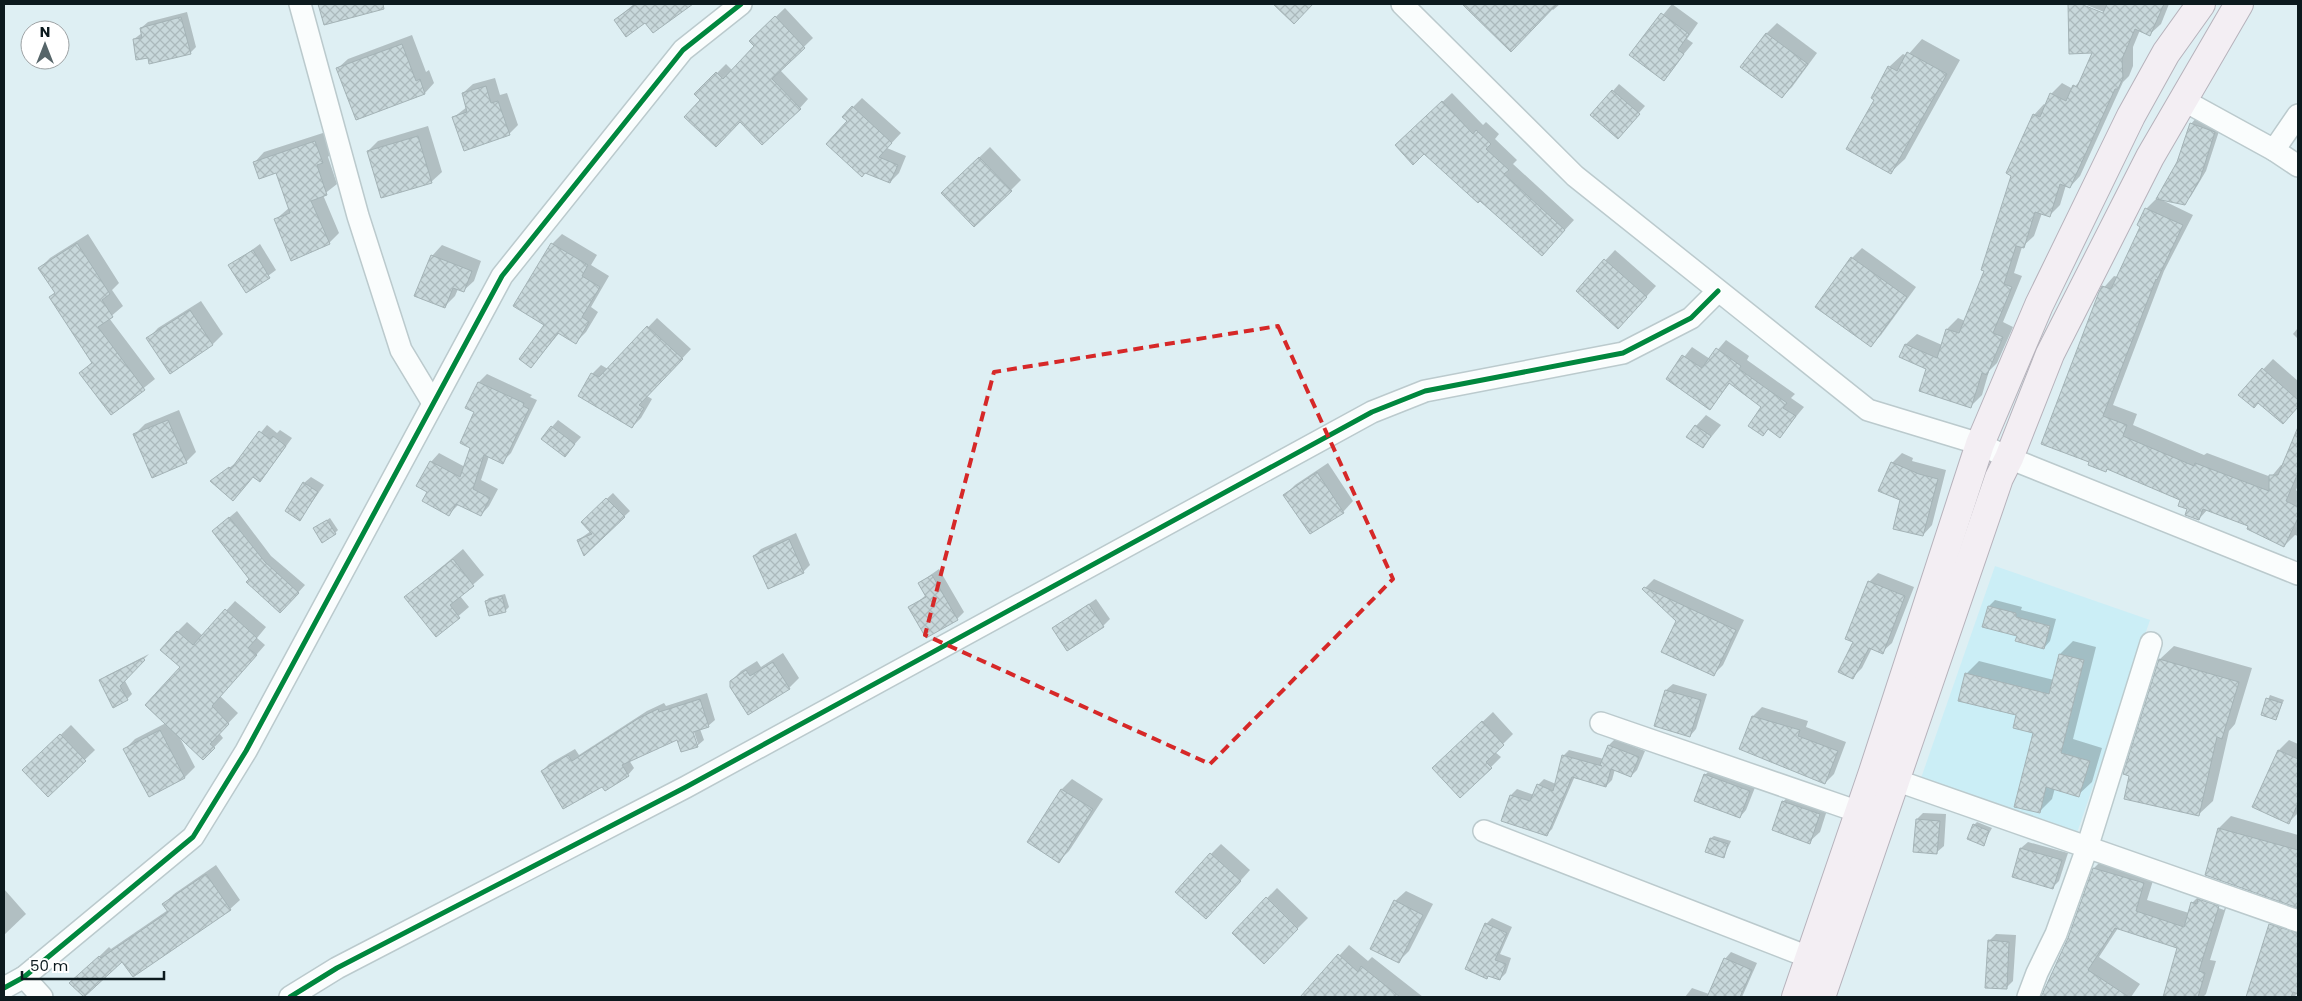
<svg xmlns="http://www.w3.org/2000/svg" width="2302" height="1001" font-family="Poppins,sans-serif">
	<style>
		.built { fill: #cbeef6 }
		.shadow { fill: #0003; fill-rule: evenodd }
		.building { fill: url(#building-cross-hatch); stroke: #a4b3b6 }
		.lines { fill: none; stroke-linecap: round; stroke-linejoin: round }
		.minor-casing { stroke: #bbcacd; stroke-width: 24 }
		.major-casing { stroke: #b6b2bb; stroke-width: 30 }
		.minor { stroke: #fafdfd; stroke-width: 21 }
		.major { stroke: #f3eef3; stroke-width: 28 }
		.cycleway-casing { stroke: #fff; stroke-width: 8 }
		.cycleway { stroke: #00873e; stroke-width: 5 }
		.marked { fill: none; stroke: #d62828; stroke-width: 4; stroke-dasharray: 10 6; stroke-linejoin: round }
	</style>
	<defs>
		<pattern id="building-cross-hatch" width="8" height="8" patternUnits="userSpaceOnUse" patternTransform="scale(1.25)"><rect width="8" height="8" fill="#c8d8db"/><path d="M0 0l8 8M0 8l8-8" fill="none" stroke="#abb9bc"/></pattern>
	</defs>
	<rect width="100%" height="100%" fill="#deeff3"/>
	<path class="built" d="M1995 566 2150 620 2077 833 1920 781Z"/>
	<g class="shadow">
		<path d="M320 4H375L367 12 325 23Z"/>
		<path d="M634 4H691L653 31 646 21 615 20Z"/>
		<path d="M1463 4H1560L1553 10 1551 8 1511 50Z"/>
		<path d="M1672 4 1698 23 1687 39 1693 43 1663 79 1631 54Z"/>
		<path d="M2069 4H2078L2108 16 2109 14 2084 4H2169L2161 24 2150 34 2140 30 2133 47V66L2129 76 2123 82 2080 176 2070 187 2066 185 2060 205 2050 215 2042 213 2034 236 2022 247 2014 273 2022 276 2003 322 2013 327 1997 363 1989 371 1982 395 1971 406 1928 368 1901 357 1906 344 1917 334 1942 345 1947 329 1958 318 1965 321 1986 270 2034 115 2044 104 2046 105 2051 94 2062 83 2073 89 2083 77 2094 52H2070Z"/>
		<path d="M785 8 813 38 780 70 808 99 800 108 740 120 702 100 696 94 726 64 733 71 756 46 760 32Z"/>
		<path d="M187 12 196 47 190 53 148 57 134 39 142 33 141 28 148 22Z"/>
		<path d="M1777 23 1817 53 1792 87 1782 97 1766 34Z"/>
		<path d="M412 35 426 72 429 70 434 83 425 93 357 118 338 68 348 59Z"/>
		<path d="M1922 39 1960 60 1905 159 1891 172 1889 67 1903 54 1907 56Z"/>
		<path d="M495 78 500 95 507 93 518 125 509 134 454 117 467 107 463 93 473 84Z"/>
		<path d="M1619 84 1645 106 1624 130 1613 91Z"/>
		<path d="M1452 93 1483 125 1486 122 1499 134 1495 139 1517 160 1513 164 1574 220 1551 245 1406 136Z"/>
		<path d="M862 98 901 133 887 148 906 156 899 173 890 182 849 121 853 107Z"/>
		<path d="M2197 117 2221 125 2206 171 2191 196 2184 203 2162 200 2193 215 2164 271 2113 405 2137 414 2133 425 2204 455 2207 453 2271 477 2281 465H2298V485L2296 490 2298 492V536L2295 535 2284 546 2250 525 2208 509 2199 519 2182 499 2108 468 2090 465 2100 292 2114 276 2118 277 2142 226 2146 209 2157 198 2178 163 2191 124Z"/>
		<path d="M428 126 442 172 431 182 368 151 378 141Z"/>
		<path d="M326 132 332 152 328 157 337 184 323 195 339 233 329 243 275 220 289 208 277 172 254 163 264 152Z"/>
		<path d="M990 147 1021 180 1011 190 953 183Z"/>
		<path d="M88 234 119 283 112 290 123 306 109 318 155 379 111 414 81 373 92 362 51 297 55 292 40 268 50 258Z"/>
		<path d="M562 234 597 255 591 265 609 276 591 307 598 312 586 332 576 342 560 332 531 367 546 324 552 244Z"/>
		<path d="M260 244 276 270 246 292 230 266Z"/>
		<path d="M442 245 481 261 474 281 463 291 458 289 455 296 445 306 432 256Z"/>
		<path d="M1862 248 1916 287 1881 335 1871 346 1852 258Z"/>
		<path d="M1615 250 1656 286 1628 317 1577 291Z"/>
		<path d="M201 301 223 334 213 344 170 372 148 339 158 328Z"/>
		<path d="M657 318 691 349 647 396 652 399 641 418 632 427 592 374 601 365 608 369Z"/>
		<path d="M2298 328V339L2293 334Z"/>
		<path d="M1726 340 1749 356 1747 360 1795 394 1791 398 1804 407 1780 436 1769 428 1763 435V407L1730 383 1710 408 1667 379 1692 347 1710 359Z"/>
		<path d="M2273 359 2298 381V406L2293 412 2240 394Z"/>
		<path d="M487 374 532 395 530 397 537 400 511 453 502 462 489 456 481 480 498 489 489 506 481 515 459 504 448 515 429 492 431 462 439 453 465 467 472 448 476 412 467 407 479 382Z"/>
		<path d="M179 410 196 452 186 462 135 434 145 424Z"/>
		<path d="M1706 415 1721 425 1703 447 1696 426Z"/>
		<path d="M558 420 581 437 565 455 552 427Z"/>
		<path d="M267 425 277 433 280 430 292 438 266 474 212 481 237 462Z"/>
		<path d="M1902 453 1913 458 1912 461 1946 470 1932 525 1923 535 1902 500 1892 463Z"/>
		<path d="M1328 463 1353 501 1343 512 1285 495 1295 485Z"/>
		<path d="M311 477 324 485 300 519 304 483Z"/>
		<path d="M613 493 630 511 584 554 578 540 591 531 582 522Z"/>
		<path d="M237 511 271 556 305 585 287 605 250 579 213 531Z"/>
		<path d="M330 518 338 530 335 533 318 526Z"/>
		<path d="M796 533 810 565 804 571 769 588 754 556 761 549Z"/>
		<path d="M463 549 484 575 460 596 469 607 436 635 406 597Z"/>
		<path d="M939 569 964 612 957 619 910 608 926 595 919 583Z"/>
		<path d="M1878 573 1914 587 1892 643 1882 652 1872 648 1862 668 1853 677 1855 642 1869 582Z"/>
		<path d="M1654 579 1744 620 1723 665 1714 674 1677 621 1644 589Z"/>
		<path d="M505 594 509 607 506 610 490 615 486 601 489 598Z"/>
		<path d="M1096 599 1110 619 1103 626 1054 628Z"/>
		<path d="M1995 600 2022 607 2021 610 2056 619 2050 641 2044 648 2019 635 1989 606Z"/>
		<path d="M235 601 266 627 257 638 265 645 220 696 238 713 219 733 223 738 203 759 179 736 195 767 185 777 149 796 125 749 135 739 166 723 181 667 177 632 187 622 203 636Z"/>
		<path d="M2073 641 2096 647 2073 739 2102 748 2092 782 2078 795 2055 788 2052 799 2039 812 2034 732 2018 714 1966 674 1979 661 2054 680 2060 654Z"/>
		<path d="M2174 646 2252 668 2235 724 2229 731 2213 801 2199 814 2131 775 2125 773 2160 659Z"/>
		<path d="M783 653 799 678 789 688 731 681 741 671 757 661 761 667Z"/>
		<path d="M149 654 124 679 132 694 127 699 101 681 106 676Z"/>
		<path d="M1673 684 1707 694 1696 729 1690 736 1666 690Z"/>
		<path d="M707 693 715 720 708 726 700 729 704 740 697 746 678 738 629 760 634 768 628 775 603 785 542 771 549 764 575 749 579 755 647 711 664 703 666 706ZM692 726 698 744H695L690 727Z"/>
		<path d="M2270 695 2284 700 2276 718 2262 714Z"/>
		<path d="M1762 707 1808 721 1806 727 1846 742 1834 774 1825 783 1740 748 1753 716Z"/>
		<path d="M1493 712 1513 734 1495 752 1501 757 1491 767 1444 758Z"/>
		<path d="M71 725 95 750 48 795 24 770Z"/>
		<path d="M1615 739 1645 751 1637 770 1631 776 1615 769 1612 780 1606 786 1575 776 1552 829 1546 835 1511 795 1517 789 1534 795 1538 785 1544 779 1556 784 1563 756 1569 750 1604 759 1609 745Z"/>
		<path d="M2289 740 2298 744V813L2289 822 2254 806 2279 750Z"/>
		<path d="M1712 768 1756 785 1746 810 1740 817 1705 775Z"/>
		<path d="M1072 779 1103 799 1069 851 1059 861 1028 842 1062 789Z"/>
		<path d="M1793 791 1829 804 1820 832 1809 842 1783 802Z"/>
		<path d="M1923 813 1946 814 1944 846 1937 852 1917 819Z"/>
		<path d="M2231 816 2298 835V907L2206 874 2219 828Z"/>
		<path d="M1977 822 1992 828 1983 844 1974 825Z"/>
		<path d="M1714 836 1731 841 1724 856 1711 838Z"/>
		<path d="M2028 842 2068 853 2059 881 2053 887 2013 876 2021 848Z"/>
		<path d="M1221 844 1250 870 1216 908 1211 854Z"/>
		<path d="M2106 856 2156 871 2147 900 2189 913 2192 903 2204 891 2230 895 2210 960 2216 961 2206 994 2203 997H2164L2179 947 2118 928 2099 957 2140 984 2131 997H2042L2069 939 2094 868ZM2200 898 2225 907 2224 910 2200 901Z"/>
		<path d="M216 865 240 900 230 909 122 960 83 996 71 984 109 947 111 949 168 910 164 904 174 894Z"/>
		<path d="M1277 888 1308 918 1264 962 1233 933Z"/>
		<path d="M4 889 26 914 4 935Z"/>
		<path d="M1406 891 1433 904 1409 951 1399 961 1395 901Z"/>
		<path d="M2282 913 2298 918V993L2294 997H2247L2270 925Z"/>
		<path d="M1492 918 1512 927 1500 954 1511 958 1506 973 1500 979 1489 975 1486 924Z"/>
		<path d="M1996 934 2016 935 2013 981 2006 988 1989 941Z"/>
		<path d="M1349 945 1368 961 1372 957 1423 997H1302Z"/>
		<path d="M1731 952 1757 963 1742 997H1722L1710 992 1725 959Z"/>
		<path d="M1692 988 1709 994 1707 997H1685Z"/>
	</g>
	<g class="building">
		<path d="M318 4H383L384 9 324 25Z"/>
		<path d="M636 4H693L653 33 645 23 626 37 614 20Z"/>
		<path d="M1273 4H1313L1294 24Z"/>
		<path d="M1462 4H1557L1511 52Z"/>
		<path d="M2068 4H2081L2103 13 2107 4H2164L2150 36 2135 29 2122 59 2123 78 2118 89H2115L2070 188 2060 184 2050 217 2035 212 2024 248 2016 246 2004 284 2012 287 1993 333 2003 337 1987 375 1982 373 1971 408 1919 391 1926 369 1899 357 1905 344 1937 358 1946 329 1959 333 1984 271 1981 270 2011 176 2006 173 2033 114 2040 117 2050 93 2066 101 2073 85 2077 87 2092 53 2069 54Z"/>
		<path d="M1661 13 1689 34 1678 50 1684 54 1664 81 1629 55Z"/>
		<path d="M775 16 805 48 772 79 801 109 762 145 740 122 716 147 684 117 700 100 694 94 716 72 723 79 754 46 749 41Z"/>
		<path d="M181 17 191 54 149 64 148 58 136 60 133 39 142 38 140 28Z"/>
		<path d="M1766 33 1808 64 1782 98 1740 67Z"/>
		<path d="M402 44 416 81 420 79 425 94 356 120 336 68Z"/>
		<path d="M1907 52 1947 74 1891 174 1846 149 1874 100 1871 98 1888 66 1897 71Z"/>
		<path d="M486 86 491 103 498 101 510 135 464 151 452 117 467 112 462 93Z"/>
		<path d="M1612 90 1640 114 1618 139 1590 115Z"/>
		<path d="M1442 101 1473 134 1476 130 1491 144 1486 149 1509 170 1504 174 1565 230 1542 256 1480 201 1478 203 1424 154 1413 165 1395 145Z"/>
		<path d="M852 106 892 143 879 157 898 165 890 183 865 173 862 177 826 144 847 121 842 117Z"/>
		<path d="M2190 123 2215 132 2200 179 2185 205 2156 199 2177 162Z"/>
		<path d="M418 136 432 183 381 198 367 151Z"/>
		<path d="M315 141 323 163 317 165 327 195 311 201 330 244 291 261 274 219 290 213 276 173 259 179 253 162Z"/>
		<path d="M979 157 1012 191 974 227 941 193Z"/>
		<path d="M2145 208 2183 225 2157 280 2156 279 2103 416 2127 425 2123 436 2194 466 2195 463 2269 491V475H2278L2298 427V473L2286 501 2298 507V518L2284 547 2247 529 2248 526 2203 509 2199 520 2185 515 2187 509 2178 506 2180 500 2107 469 2106 472 2088 465 2089 462 2041 444 2099 292 2102 286 2111 289 2140 227 2137 225Z"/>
		<path d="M77 243 110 294 102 300 113 317 98 327 145 390 111 415 79 373 92 363 49 297 55 293 38 268Z"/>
		<path d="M551 243 588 265 582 276 600 287 582 317 589 322 576 344 558 333 531 368 519 359 544 325 513 306Z"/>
		<path d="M253 250 270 278 246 293 228 265Z"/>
		<path d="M431 255 472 271 464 292 453 288 445 308 414 296Z"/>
		<path d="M1851 257 1907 297 1871 347 1815 307Z"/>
		<path d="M1604 259 1647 297 1618 329 1576 291Z"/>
		<path d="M190 310 213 345 170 374 146 338Z"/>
		<path d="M647 326 683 359 639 405 644 408 632 428 578 396 591 373 599 377Z"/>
		<path d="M1716 348 1741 366 1739 369 1787 403 1783 408 1796 416 1780 438 1768 429 1763 436 1748 426 1761 407 1729 383 1710 410 1666 379 1682 355 1702 368Z"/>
		<path d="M2262 368 2298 400V407L2283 424 2258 403 2254 408 2238 395Z"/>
		<path d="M478 382 524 403 523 406 529 409 503 464 484 455 473 489 490 498 481 516 456 504 449 516 422 501 427 492 416 486 430 461 460 477 470 448 460 443 474 412 465 408Z"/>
		<path d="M168 420 187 463 152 478 133 434Z"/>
		<path d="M1695 425 1711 436 1703 448 1686 437Z"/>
		<path d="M551 426 575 444 565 457 541 439Z"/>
		<path d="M259 431 270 439 273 436 286 446 260 482 253 477 233 501 210 481 229 467 231 469Z"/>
		<path d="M1891 462 1919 474 1938 479 1923 536 1893 529 1900 500 1878 491Z"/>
		<path d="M1317 472 1344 513 1310 534 1283 495Z"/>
		<path d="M303 482 318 492 300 521 285 511Z"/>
		<path d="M606 498 625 517 584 556 577 540 592 534 581 522Z"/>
		<path d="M229 517 265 562 299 593 280 613 246 582 249 579 212 531Z"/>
		<path d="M327 520 336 534 322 543 313 528Z"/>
		<path d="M789 539 804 573 768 589 753 556Z"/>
		<path d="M453 559 474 586 450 605 460 618 436 637 404 597Z"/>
		<path d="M932 575 958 620 926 638 908 607 926 597 918 583Z"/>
		<path d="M1868 581 1905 596 1883 654 1869 648 1853 679 1838 672 1853 642 1845 639Z"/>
		<path d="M1644 587 1736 630 1714 676 1661 652 1676 621 1642 589Z"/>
		<path d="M502 596 506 612 489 616 485 601Z"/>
		<path d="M1089 604 1104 627 1067 651 1052 628Z"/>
		<path d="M1988 606 2016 613V617L2050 626 2044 649 2015 641 2017 636 1982 627Z"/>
		<path d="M225 609 257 638 248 648 257 655 212 706 229 724 210 744 215 748 203 760 145 705 180 667 160 650 177 631 193 645Z"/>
		<path d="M2059 654 2084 660 2061 753 2090 761 2079 797 2046 787 2040 813 2014 807 2033 733 2013 728 2016 715 1958 701 1965 673 2049 694Z"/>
		<path d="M143 658 145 660 120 686 128 700 113 708 99 680Z"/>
		<path d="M2159 659 2239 682 2222 739 2217 737 2199 816 2124 799 2129 776 2123 774Z"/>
		<path d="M773 662 790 689 748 715 730 687V681L746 670 750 676Z"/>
		<path d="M1665 690 1701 700 1690 737 1654 726Z"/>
		<path d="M2266 698 2282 703 2276 720 2261 715Z"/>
		<path d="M700 699 709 727 693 732 698 747 681 752 677 740 622 765 629 776 605 791 602 787 563 809 541 771 568 755 572 761 639 718 658 709 659 712Z"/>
		<path d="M1752 716 1800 730 1798 736 1838 751 1825 784 1739 749Z"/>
		<path d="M1482 721 1504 745 1486 762 1492 768 1460 798 1432 768Z"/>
		<path d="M160 730 185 778 149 797 123 749Z"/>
		<path d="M60 734 86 761 48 797 22 770Z"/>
		<path d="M1608 745 1639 757 1631 777 1611 769 1606 787 1572 777 1547 836 1501 821 1510 795 1530 801 1537 784 1553 791 1562 755 1602 766 1600 765Z"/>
		<path d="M2278 750 2298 759V803L2289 824 2252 807Z"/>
		<path d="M1704 774 1750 791 1740 818 1694 801Z"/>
		<path d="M1061 789 1093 809 1059 863 1027 842Z"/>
		<path d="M1782 801 1820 814 1810 844 1772 830Z"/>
		<path d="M1916 819 1940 821 1937 854 1913 852Z"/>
		<path d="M1973 824 1989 831 1984 846 1967 839Z"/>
		<path d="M2218 828 2298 850V908L2205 875Z"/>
		<path d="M1710 838 1728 844 1724 858 1705 852Z"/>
		<path d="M2020 848 2062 860 2053 889 2012 877Z"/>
		<path d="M1210 853 1241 881 1206 919 1175 892Z"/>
		<path d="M2093 868 2144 883 2136 911 2184 927 2191 902 2197 904 2198 899 2219 906 2199 971 2205 973 2198 997H2163L2177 948 2115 928 2088 970 2129 997H2041L2068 938Z"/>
		<path d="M206 874 231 910 133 977 122 962 84 997 69 983 99 956 101 958 168 912 162 904Z"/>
		<path d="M1266 897 1298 929 1264 964 1232 933Z"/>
		<path d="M1394 900 1423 915 1399 963 1370 949Z"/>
		<path d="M1485 923 1507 933 1495 960 1506 964 1500 980 1488 976 1487 979 1465 969Z"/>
		<path d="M2269 924 2298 933V994L2293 992 2291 997H2246Z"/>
		<path d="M1988 940 2009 942 2007 989 1985 988Z"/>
		<path d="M1338 954 1358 972 1361 966 1400 997H1300Z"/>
		<path d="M1724 958 1752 970 1740 997H1707Z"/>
	</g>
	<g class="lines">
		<g class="minor-casing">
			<g id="minor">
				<path d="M300 4 358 216 401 350 433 403"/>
				<path d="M1402 4 1575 176 1868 410 1980 444 2009 458 2298 574"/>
				<path d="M2183 100 2274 150 2298 115"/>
				<path d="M2274 150 2298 166"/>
				<path d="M1601 723 1859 812"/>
				<path d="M1881 775 2298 921"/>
				<path d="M1484 831 1824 963"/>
				<path d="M24 977 42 997"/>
				<path d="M4 988 24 977 193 837 246 751 502 276 683 50 741 4"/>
				<path d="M290 997 337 968 686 787 1372 412 1425 391 1623 353 1691 318 1718 291"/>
				<path d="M2028 997 2037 973 2056 934 2087 848 2151 643"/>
			</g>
		</g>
		<g class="major-casing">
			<g id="major">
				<path d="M1796 997 1873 772 1980 444 2039 305 2131 116 2166 53 2201 4"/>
				<path d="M1821 997 1999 478 2009 458 2050 354 2150 157 2239 4"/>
			</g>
		</g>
		<use href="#minor" class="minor"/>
		<use href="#major" class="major"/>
		<g class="cycleway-casing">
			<g id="cycleway">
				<path d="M4 988 24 977 193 837 246 751 502 276 683 50 741 4"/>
				<path d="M290 997 337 968 686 787 1372 412 1425 391 1623 353 1691 318 1718 291"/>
			</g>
		</g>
		<use href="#cycleway" class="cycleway"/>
	</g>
	<path class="marked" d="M1278 326 1393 579 1210 764 925 635 994 372Z"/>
	<rect width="2302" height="1001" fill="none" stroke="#0c1a1e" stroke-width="10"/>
	<g transform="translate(45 45)"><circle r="24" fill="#ffffff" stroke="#9ea3a5"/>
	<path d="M0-4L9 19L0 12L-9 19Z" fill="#566569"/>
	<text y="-8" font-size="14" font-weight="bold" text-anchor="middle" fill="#0c1a1e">N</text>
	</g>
	<path d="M22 971v8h142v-8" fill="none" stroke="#0c1a1e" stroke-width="2.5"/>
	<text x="30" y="971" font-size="15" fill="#0c1a1e" stroke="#ffffff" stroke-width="4" paint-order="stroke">50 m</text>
</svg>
